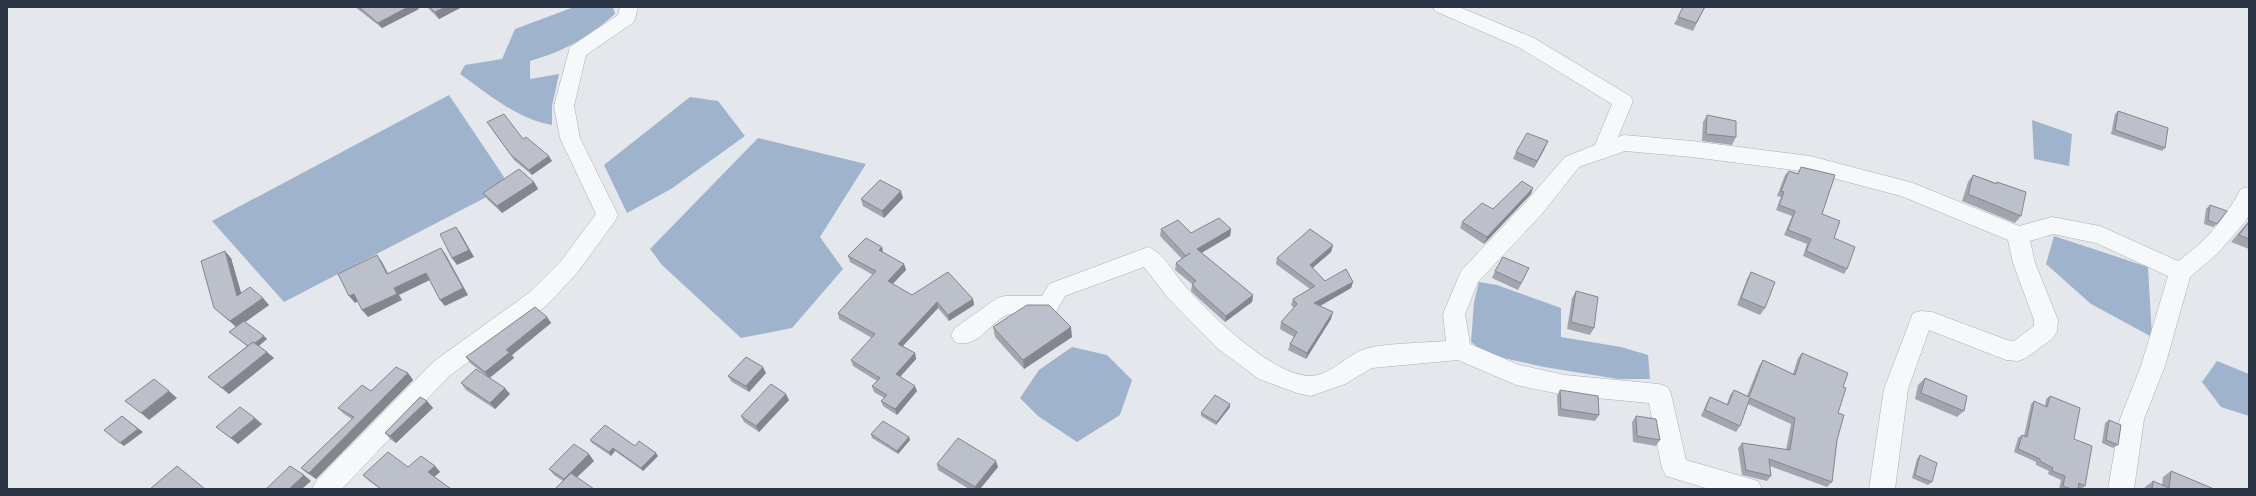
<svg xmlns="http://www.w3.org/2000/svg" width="2256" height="496" font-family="'IBM Plex Sans',sans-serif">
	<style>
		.water { fill: #9fb4cc }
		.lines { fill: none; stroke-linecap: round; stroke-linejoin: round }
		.minor-casing { stroke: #a9aeb7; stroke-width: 1 }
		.minor { fill: #f7f8fa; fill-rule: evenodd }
		.wall { fill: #a1a5ae }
		.shaded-wall { fill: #83868d }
		.building { fill: #bbc0ca; stroke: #83868d }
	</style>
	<rect width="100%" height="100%" fill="#e4e7ec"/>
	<g class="water">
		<path d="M574 7H613L615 14C587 38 565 51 530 61V79L559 74 552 106V125C517 119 488 94 460 74L465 65 502 59 515 29Z"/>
		<path d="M449 95 504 177 502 189 284 302 212 221Z"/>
		<path d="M690 97 718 101 745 136 671 189 627 213 604 165Z"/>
		<path d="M2032 120 2072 134 2069 166 2034 159Z"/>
		<path d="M758 138 866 164 820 237 843 269 792 328 741 338 662 265 650 249Z"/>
		<path d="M2054 236 2148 267 2152 337 2091 304 2046 264Z"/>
		<path d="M1479 282 1497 285 1561 308V337L1621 347 1648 355 1650 379H1618L1544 367 1486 354 1471 342 1474 302Z"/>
		<path d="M1072 347 1107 355 1132 380 1120 415 1077 442 1038 416 1020 398 1039 370Z"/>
		<path d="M2217 361 2249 374V416L2221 407 2202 382Z"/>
	</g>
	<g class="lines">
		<g class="minor-casing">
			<g id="minor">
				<path d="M620 7H638L634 22 586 55 574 106 580 138 618 215 615 221 577 273 546 306 449 376 342 489H312L316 481 433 362 530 292 561 261 596 214 560 138 554 106 570 47 618 15Z"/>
				<path d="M1433 7H1459L1534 38 1630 96 1633 101 1618 137 1624 135 1692 141 1810 156 1913 183 2019 226 2052 217 2100 226 2178 261C2205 243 2226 217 2241 189L2249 187V215L2245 222 2217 254 2190 277 2165 366 2144 419 2134 489H2108L2120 419 2141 366 2168 276 2096 243 2053 234 2030 241 2035 263 2058 320 2057 331 2053 338 2026 358 2018 361 2006 360 1929 330 1908 389 1895 489H1869L1884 389 1913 313 1921 311 1932 312 2007 340 2014 341 2034 326V320L2013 263 2008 240 1901 196 1810 172 1692 157 1625 151 1579 167 1541 215 1478 282 1465 314 1470 344 1519 365 1565 375 1659 384 1668 387 1671 394 1686 460 1758 481 1762 489H1709L1666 476 1662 468 1649 403 1565 395 1516 385 1458 360 1372 368 1345 384 1311 396 1297 393 1259 379 1217 348 1169 299 1144 267 1065 296 1056 312C1041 317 1025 311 1010 314 991 319 979 350 955 342L951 335 955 328 997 298 1005 296H1042L1049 284 1148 247C1164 253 1174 274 1185 286 1208 313 1274 377 1311 376 1332 375 1348 353 1368 348 1392 343 1421 343 1446 341L1443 314 1461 271 1525 203 1565 157 1595 145 1612 104 1520 48 1435 11Z"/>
			</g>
		</g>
		<use href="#minor" class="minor"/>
	</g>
	<g class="wall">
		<path d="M355 7H417L419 9 382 28Z"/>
		<path d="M427 7H462L439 19Z"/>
		<path d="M1705 7 1693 31 1674 24 1678 17Z"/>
		<path d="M2118 111 2165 148 2162 151 2111 134 2115 114Z"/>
		<path d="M1707 115 1736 137 1732 145 1702 141 1703 122Z"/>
		<path d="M487 122 523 139 552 161 532 175 514 160Z"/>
		<path d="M1545 148 1534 168 1513 159 1516 152Z"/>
		<path d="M1801 167 1822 214 1834 238 1847 269 1844 274 1803 256 1807 244 1784 235 1792 216 1776 210 1781 197 1777 196 1785 175 1789 171 1797 174Z"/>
		<path d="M1973 175 1996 183 1997 182 2021 216 2015 223 1962 201 1968 182Z"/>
		<path d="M534 182 538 189 502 213 488 200 483 193Z"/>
		<path d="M1531 194 1484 244 1460 228 1462 222Z"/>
		<path d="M903 198 884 218 863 206 861 199Z"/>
		<path d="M2210 205 2217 224 2213 227 2204 224 2206 209Z"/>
		<path d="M2249 218V249L2231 242 2246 224 2249 221Z"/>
		<path d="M1161 229 1191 233 1231 229 1230 236 1202 253 1253 295 1252 302 1225 322 1197 297 1191 291 1192 284 1175 270 1176 263 1182 259 1160 236Z"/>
		<path d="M1333 245 1331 252 1312 268 1325 281 1353 282 1351 288 1320 306 1331 319 1306 359 1288 350 1290 344 1294 337 1280 329 1281 322 1294 308 1291 305 1293 299 1310 289 1276 264 1277 258Z"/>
		<path d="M882 247 883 253 904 264 906 270 893 284 912 295 973 299 974 305 949 321 938 308 903 346 915 353 916 359 900 377 917 391 897 415 883 406 881 401 884 398 874 392 872 386 877 381 853 366 851 360 872 338 839 319 838 313 873 275 850 262 848 256Z"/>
		<path d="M231 258 241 293 269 305 245 322 267 339 259 346 274 358 229 394 208 377 247 346 233 335 229 332 236 327 214 308Z"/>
		<path d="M1495 271 1526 275 1518 290 1492 278Z"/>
		<path d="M1751 272 1765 308 1760 315 1737 305 1747 279Z"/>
		<path d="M1576 291 1594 328 1590 335 1567 329 1572 298Z"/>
		<path d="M547 317 551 323 512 355 514 358 490 378 510 394 495 409 466 390 461 383 486 375 470 363 466 357Z"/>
		<path d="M993 327 1072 337 1024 369 995 337Z"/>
		<path d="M1802 353 1843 387 1838 413 1837 440 1832 482 1827 487 1770 466 1771 476 1767 481 1742 475 1738 448 1742 443 1786 450 1791 424 1748 404 1740 426 1736 432 1701 416 1707 402 1710 397 1727 404 1730 395 1734 390 1747 396 1759 366 1763 360 1793 374 1798 358Z"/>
		<path d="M408 373 413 380 316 479 308 474 301 468 352 419 344 414 338 408Z"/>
		<path d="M766 373 749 392 732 382 728 376Z"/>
		<path d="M1925 378 1964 411 1957 417 1915 399 1918 385Z"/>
		<path d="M1560 390 1599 415 1595 421 1558 416 1557 396Z"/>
		<path d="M2050 396 2074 439 2085 486 2081 489 2078 488V489H2059L2061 480 2048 474 2049 471 2036 465V462L2014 452 2018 438 2022 435 2024 436 2031 404 2034 401 2045 406 2046 399Z"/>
		<path d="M789 400 759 432 744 422 741 416Z"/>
		<path d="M427 401 433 408 396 443 391 440 385 433Z"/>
		<path d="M1230 407 1216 425 1201 416V413Z"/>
		<path d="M1636 416 1660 440 1656 446 1633 442 1632 422Z"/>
		<path d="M2109 420 2118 445 2113 448 2102 443 2105 423Z"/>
		<path d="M262 424 238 444 216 427Z"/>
		<path d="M871 434 909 437 910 440 898 454 872 438Z"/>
		<path d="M590 440 635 446 658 456 643 471 615 451 611 456 592 443Z"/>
		<path d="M1920 455 1932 482 1928 485 1912 478 1917 459Z"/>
		<path d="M594 461 577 477 563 481 554 475 549 469Z"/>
		<path d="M937 464 998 467 980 489H969L938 470Z"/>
		<path d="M435 466 440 472 434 477 451 489H380L368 480 363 475 408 467Z"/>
		<path d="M2171 471 2214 489H2144L2145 487 2153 481 2162 485 2163 477Z"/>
	</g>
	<g class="shaded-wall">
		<path d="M408 7H417L419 9 382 28 378 23Z"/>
		<path d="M445 7H462L439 19 435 12Z"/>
		<path d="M1548 141 1545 148 1534 168 1537 161Z"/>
		<path d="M549 156 552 161 532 175 529 170Z"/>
		<path d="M534 182 538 189 502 213 497 206Z"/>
		<path d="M1533 188 1531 194 1484 244 1487 237Z"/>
		<path d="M901 191 903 198 884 218 882 211Z"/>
		<path d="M456 227 461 234 474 257 457 265 452 258Z"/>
		<path d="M1231 229 1230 236 1197 255V249Z"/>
		<path d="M1333 245 1331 252 1308 272 1310 265Z"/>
		<path d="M882 247 883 253 879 250Z"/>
		<path d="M441 248 446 255 468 295 445 306 440 300Z"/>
		<path d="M225 251 231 258 244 303 237 296Z"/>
		<path d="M377 255 382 262 392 281 387 274Z"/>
		<path d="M904 264 906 270 889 287 888 281Z"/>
		<path d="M426 273 432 279 399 295 402 300 368 317 362 310 394 288Z"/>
		<path d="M1353 282 1351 288 1313 310 1314 303Z"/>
		<path d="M354 294 360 300 355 303 349 296Z"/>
		<path d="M1253 295 1252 302 1225 322 1226 316Z"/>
		<path d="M263 298 269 305 237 328 230 321Z"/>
		<path d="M973 299 974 305 949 321 948 315Z"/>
		<path d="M937 302 938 308 900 349 898 344Z"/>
		<path d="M1333 312 1331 319 1306 359 1307 353Z"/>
		<path d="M547 317 551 323 512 355 514 358 489 378 485 372 506 350Z"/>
		<path d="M1071 327 1072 337 1024 369 1023 360Z"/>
		<path d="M264 336 267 339 253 350 250 347Z"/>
		<path d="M267 352 274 358 229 394 222 388Z"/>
		<path d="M915 353 916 359 897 380 896 374Z"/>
		<path d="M763 367 766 373 749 392 746 386Z"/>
		<path d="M408 373 413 380 316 479 309 473Z"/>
		<path d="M915 386 917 391 897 415 895 409Z"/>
		<path d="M505 388 510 394 495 409 490 403Z"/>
		<path d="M169 391 177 398 149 420 141 413Z"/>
		<path d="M786 394 789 400 759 432 756 426Z"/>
		<path d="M427 401 433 408 396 443 390 436Z"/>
		<path d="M1230 404V407L1216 425 1217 422Z"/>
		<path d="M122 416 143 432 124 446 120 443Z"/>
		<path d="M255 418 262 424 238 444 231 438Z"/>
		<path d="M909 437 910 440 898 454 897 451Z"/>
		<path d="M613 448 615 451 611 456 609 452Z"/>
		<path d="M656 453 658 456 643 471 641 468Z"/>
		<path d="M589 454 594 461 569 485 564 479Z"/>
		<path d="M996 461 998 467 980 489H976L975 487Z"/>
		<path d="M435 466 440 472 433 478 428 472Z"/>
		<path d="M304 475 311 481 302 489H289Z"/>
	</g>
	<g class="building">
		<path d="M359 7H408L378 23Z"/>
		<path d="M429 7H445L435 12Z"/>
		<path d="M1683 7H1705L1696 23 1678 17Z"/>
		<path d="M2118 111 2168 128 2165 148 2115 130Z"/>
		<path d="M504 114 523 139 526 137 549 156 529 170 511 155 487 122Z"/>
		<path d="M1707 115 1736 121V137L1706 134Z"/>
		<path d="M1527 133 1548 141 1537 161 1516 152Z"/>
		<path d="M1801 167 1835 175 1822 214 1840 221 1834 238 1855 247 1847 269 1806 251 1811 239 1788 230 1795 211 1779 205 1784 192 1781 191 1789 171 1798 174Z"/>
		<path d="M519 169 534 182 497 206 483 193Z"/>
		<path d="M1973 175 1997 184V182L2026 192 2021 216 1968 194Z"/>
		<path d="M880 180 901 191 882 211 861 199Z"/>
		<path d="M1522 181 1533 188 1487 237 1462 222 1482 203 1493 209Z"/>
		<path d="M2210 205 2227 211 2217 224 2208 220Z"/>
		<path d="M1219 218 1231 229 1197 249 1253 295 1226 316 1197 290 1192 284 1196 281 1176 263 1190 253 1186 256 1161 229 1178 220 1191 233Z"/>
		<path d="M2249 222V239L2239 235Z"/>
		<path d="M456 227 469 250 452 258 440 234Z"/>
		<path d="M1310 229 1333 245 1310 265 1325 281 1346 269 1353 282 1314 303 1333 312 1307 353 1290 344 1297 332 1281 322 1297 304 1293 299 1315 286 1277 258Z"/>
		<path d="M866 238 882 247 879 250 904 264 888 281 912 295 948 272 973 299 948 315 937 302 898 344 915 353 896 374 915 386 895 409 881 401 887 395 872 386 880 378 851 360 875 334 838 313 876 271 848 256Z"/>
		<path d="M441 248 463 288 440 300 426 273 394 288 397 294 362 310 354 294 349 296 338 274 377 255 387 274Z"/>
		<path d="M225 251 237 296 250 287 263 298 230 321 214 308 201 261Z"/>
		<path d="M1503 257 1529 268 1521 283 1495 271Z"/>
		<path d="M1751 272 1775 282 1765 308 1741 298Z"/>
		<path d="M1576 291 1598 297 1594 328 1571 322Z"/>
		<path d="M1027 305H1049L1071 327 1023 360 993 327Z"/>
		<path d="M535 307 547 317 506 350 510 352 485 372 466 357Z"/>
		<path d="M244 321 264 336 255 343 253 342 248 346 229 332Z"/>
		<path d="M253 342 267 352 222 388 208 377Z"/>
		<path d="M1802 353 1848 373 1843 387 1846 388 1838 413 1844 415 1837 440 1832 482 1769 459 1771 476 1746 470 1742 443 1790 450 1795 418 1750 398 1740 426 1705 410 1710 397 1728 405 1734 390 1749 397 1763 360 1795 375Z"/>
		<path d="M746 357 763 367 746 386 728 376Z"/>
		<path d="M396 367 408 373 309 473 301 468 354 417 338 408 362 385 371 391Z"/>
		<path d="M476 369 505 388 490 403 461 383Z"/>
		<path d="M1925 378 1967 396 1964 411 1921 393Z"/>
		<path d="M154 379 169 391 141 413 125 401Z"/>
		<path d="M771 384 786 394 756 426 741 416Z"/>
		<path d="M1560 390 1598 396 1599 415 1561 409Z"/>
		<path d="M1215 395 1230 404 1217 422 1201 413Z"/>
		<path d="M2050 396 2080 408 2074 439 2092 446 2085 486 2079 483 2078 489H2071L2063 486 2065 476 2052 471 2053 468 2040 461V459L2018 449 2022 435 2027 437 2034 401 2047 407Z"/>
		<path d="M420 397 427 401 390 436 385 433Z"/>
		<path d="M240 407 255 418 231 438 216 427Z"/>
		<path d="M122 416 138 429 120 443 104 430Z"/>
		<path d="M1636 416 1656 419 1660 440 1637 436Z"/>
		<path d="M2109 420 2121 425 2118 445 2106 440Z"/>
		<path d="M883 421 909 437 897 451 871 434Z"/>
		<path d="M605 425 635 446 639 441 656 453 641 468 613 448 609 452 590 440Z"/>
		<path d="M958 438 996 461 975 487 937 464Z"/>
		<path d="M574 444 589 454 564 479 549 469Z"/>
		<path d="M388 452 408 467 421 456 435 466 428 472 451 489H381L363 475Z"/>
		<path d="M1920 455 1937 463 1932 482 1915 475Z"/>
		<path d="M177 466 205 489H150Z"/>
		<path d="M290 466 304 475 289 489H266Z"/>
		<path d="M2171 471 2214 489H2152L2153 481 2169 488Z"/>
		<path d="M571 473 594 489H555Z"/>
	</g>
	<rect width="2256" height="496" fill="none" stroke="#2b3445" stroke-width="16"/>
</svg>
